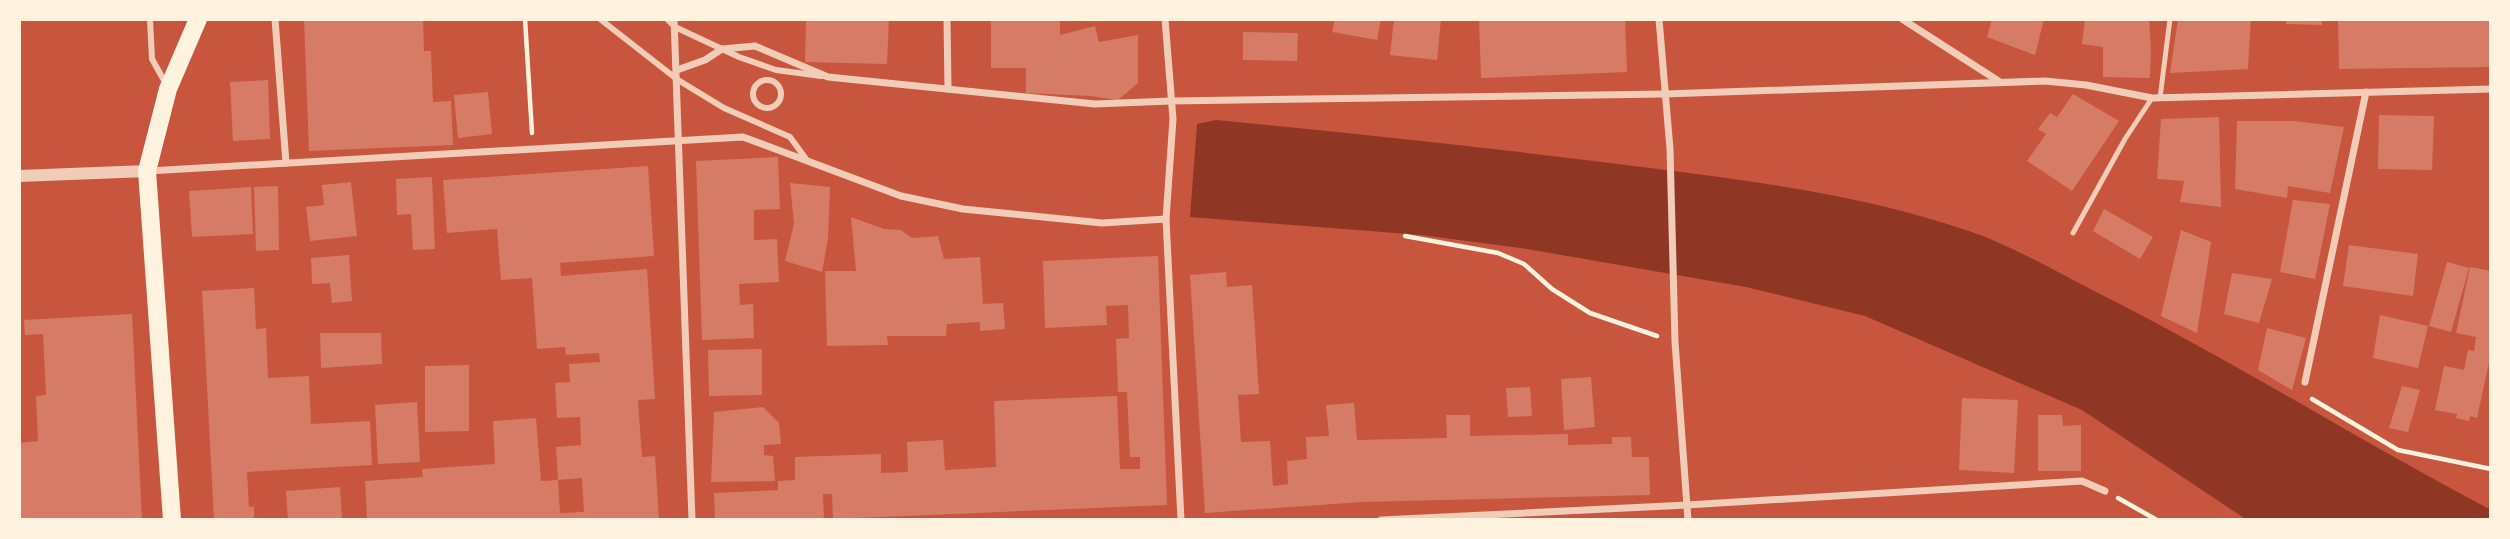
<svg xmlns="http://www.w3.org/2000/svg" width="2510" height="539" font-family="'Noto Sans',sans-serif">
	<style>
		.water { fill: #8f3625 }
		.building { fill: #d67c66 }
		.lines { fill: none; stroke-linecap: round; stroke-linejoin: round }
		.path { stroke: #fff3e0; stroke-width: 4.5 }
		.service { stroke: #f1ccb7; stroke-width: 5 }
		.pedestrian { stroke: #f1ccb7; stroke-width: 6 }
		.minor { stroke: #f1ccb7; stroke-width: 7 }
		.tertiary { stroke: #f1ccb7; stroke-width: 12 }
		.primary { stroke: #fff3e0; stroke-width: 18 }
	</style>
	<rect width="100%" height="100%" fill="#c8553d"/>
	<path class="water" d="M1216 120C1358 134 1501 149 1642 167 1753 181 1863 195 1969 231 2013 246 2056 272 2098 293 2232 360 2358 440 2491 510V520H2247L2082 410 1865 316 1746 287 1527 249 1421 235 1190 217 1197 124Z"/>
	<g class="building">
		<path d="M304 19H423L424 51H431L433 102 451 101 453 145 309 151Z"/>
		<path d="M806 19H889L887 64 805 62Z"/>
		<path d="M991 19H1060V35L1095 26 1099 42 1138 35V83L1118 100 1090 96 1026 93V68H991Z"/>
		<path d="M1335 19H1381L1377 40 1332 32Z"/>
		<path d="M1394 19H1441L1437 60 1390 55Z"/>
		<path d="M1479 19H1625L1627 72 1481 78Z"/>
		<path d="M1992 19H2044L2035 55 1987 37Z"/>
		<path d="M2085 19H2149L2151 51 2150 78 2103 77V47L2082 44Z"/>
		<path d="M2178 19H2251L2248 69 2170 73Z"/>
		<path d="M2286 19H2322V25L2286 24Z"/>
		<path d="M2338 19H2491V67L2339 69Z"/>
		<path d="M1243 32 1298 33 1297 61 1243 60Z"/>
		<path d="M268 80 270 139 233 141 230 82Z"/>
		<path d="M488 92 492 134 458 138 454 95Z"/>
		<path d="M2073 94 2119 121 2072 191 2027 161 2046 134 2038 129 2050 113 2057 117Z"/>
		<path d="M2379 115 2434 116 2432 170 2378 169Z"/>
		<path d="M2219 117 2221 207 2180 202 2184 181 2157 179 2161 119Z"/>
		<path d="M2237 121H2294L2344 127 2330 193 2288 186 2287 198 2235 189Z"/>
		<path d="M778 157 780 209 754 210V240L777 239 779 282 739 284 740 305 753 304 754 338 702 340 696 161Z"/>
		<path d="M648 166 654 256 560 263 561 276 647 269 655 399 638 400 642 457 655 456 659 520H367L365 481 423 477 422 469 495 464 493 421 536 418 541 481 558 480 560 513 584 512 582 478 558 480 556 447 581 445 580 417 557 418 555 383 570 382 569 364 600 362 599 353 566 355 565 347 537 349 532 278 501 280 497 229 447 233 443 180Z"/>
		<path d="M432 177 435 249 413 250 411 214 397 215 396 179Z"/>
		<path d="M351 182 357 236 310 241 306 207 324 205 322 185Z"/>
		<path d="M790 183 830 187 828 239 822 272 785 261 794 224Z"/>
		<path d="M278 186 279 250 256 251 254 187Z"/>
		<path d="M251 187 253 234 192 237 189 191Z"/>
		<path d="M2293 200 2330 204 2315 279 2280 272Z"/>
		<path d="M2104 209 2153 237 2140 259 2093 231Z"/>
		<path d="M851 217 884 229 901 230 912 238 938 236 944 259 980 257 983 304 1003 303 1005 329 980 331V322L947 324 946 336H887L888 345 827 346 825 271H856Z"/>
		<path d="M2181 230 2211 242 2197 333 2161 316Z"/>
		<path d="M2349 245 2418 254 2413 296 2343 286Z"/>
		<path d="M349 255 352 301 332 303 330 283 312 284 311 258Z"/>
		<path d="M1158 256 1167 505 833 519 832 494H823L824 520H715L714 493 778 490V481L795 480V457L881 454V473L908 472 907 442 943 440 945 470 996 467 994 401 1117 396 1120 469H1140V457H1130L1127 392H1118L1116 339 1129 338 1128 305 1106 306 1107 325 1045 328 1043 261Z"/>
		<path d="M2447 262 2469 268 2451 332 2429 326Z"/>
		<path d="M2470 267 2491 271V353L2477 418 2470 416 2469 421 2456 418 2457 414 2435 410 2444 366 2464 370 2468 350 2474 351 2476 337 2456 333Z"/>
		<path d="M1226 272 1227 287 1252 285 1259 394 1238 395 1241 442 1270 441 1273 486 1288 484 1287 461 1307 459 1306 437 1329 436 1326 405 1354 403 1357 440 1447 438 1446 415H1470V436L1568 434V445L1612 444V437H1631L1632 457H1649L1650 495 1362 502 1205 513 1190 275Z"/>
		<path d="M2232 273 2272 279 2259 323 2224 314Z"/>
		<path d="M254 288 256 329 266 328 268 378 309 376 311 424 370 421 372 465 247 472 249 507 254 506V520H214L202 291Z"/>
		<path d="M132 314 142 520H19V443L38 441 36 396 46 395 43 334 25 335 24 320Z"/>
		<path d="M2380 315 2428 326 2418 368 2373 358Z"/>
		<path d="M2267 328 2306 338 2292 390 2258 370Z"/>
		<path d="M320 333H381L382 364 321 368Z"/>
		<path d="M762 349V395L709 396 708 350Z"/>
		<path d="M469 365V431L425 432V366Z"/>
		<path d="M1591 377 1595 427 1564 430 1561 379Z"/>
		<path d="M2402 386 2420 390 2408 432 2389 428Z"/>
		<path d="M1530 387 1532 416 1508 417 1506 388Z"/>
		<path d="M1962 398 2018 400 2014 473 1959 470Z"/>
		<path d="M417 402 420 462 378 464 375 405Z"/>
		<path d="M763 407 779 423 781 444 764 445V455L773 456 775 481 711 482 714 412Z"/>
		<path d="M2038 415H2062L2063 426 2081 425V471H2038Z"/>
		<path d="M340 487 342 520H288L286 491Z"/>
	</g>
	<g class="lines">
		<g class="path">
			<path d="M525 19 532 133"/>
			<path d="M1405 236 1498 253 1524 264 1552 289 1590 313 1657 336"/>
			<path d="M2312 399 2398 450 2491 469"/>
			<path d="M2118 498 2157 520"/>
		</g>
		<g class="service">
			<path d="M2160 98 2170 19"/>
			<path d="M2073 233 2125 139 2152 98"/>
		</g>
		<g class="pedestrian">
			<path d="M150 19 152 59 166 84"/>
			<path d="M600 19 678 80 724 108 790 137 806 159"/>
			<path d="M667 19 675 27 739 57 776 70 821 76"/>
			<circle cx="767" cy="94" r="14"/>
		</g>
		<g class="minor">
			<path d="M275 19 286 163"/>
			<path d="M674 19 692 520"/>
			<path d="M947 19 948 89"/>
			<path d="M1165 19 1173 119 1166 219 1181 520"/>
			<path d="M1659 19 1670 149 1675 342 1688 520"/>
			<path d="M1902 19 2000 82"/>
			<path d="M677 70 705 60 722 49 755 46 828 77 1095 104 1171 101 1665 94 2045 81 2086 85 2152 98 2491 89"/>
			<path d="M148 171 743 137 901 196 963 209 1102 223 1166 219"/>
			<path d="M2305 382 2366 92"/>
			<path d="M1381 520 1687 505 2082 481 2105 491"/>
		</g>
		<path class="tertiary" d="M19 176 147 171"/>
		<path class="primary" d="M172 520 147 171 168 89 198 19"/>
	</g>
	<rect width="2510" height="539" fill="none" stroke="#fff3e0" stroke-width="42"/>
</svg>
